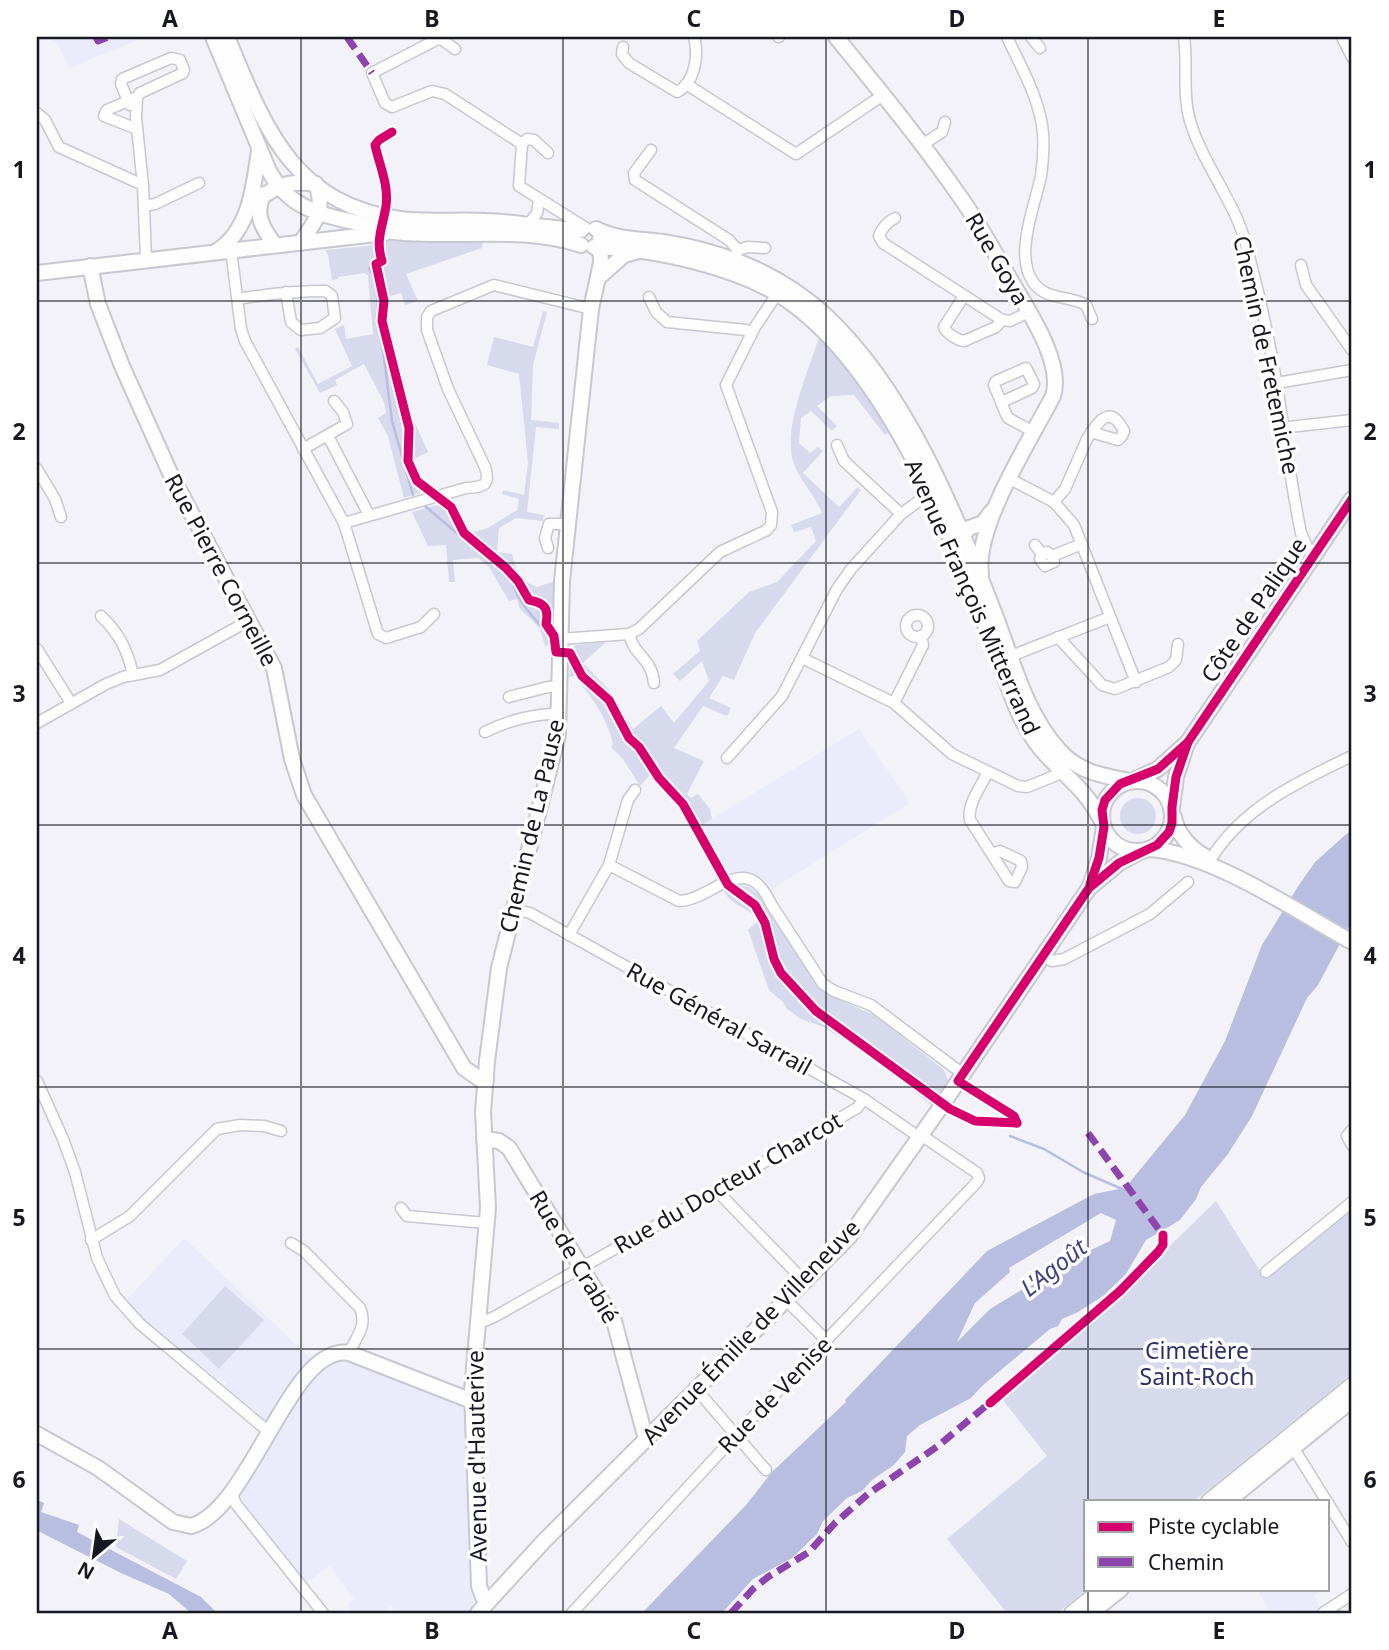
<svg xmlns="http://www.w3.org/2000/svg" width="1389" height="1650" font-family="'Noto Sans',sans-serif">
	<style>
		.built { fill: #eaecfb }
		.green { fill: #d7d9ed }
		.water { fill: #b9bde0; fill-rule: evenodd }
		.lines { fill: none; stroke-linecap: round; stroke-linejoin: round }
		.stream { stroke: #b9bde0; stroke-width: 2.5 }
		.street-casing { stroke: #c7c8d0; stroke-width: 13 }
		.secondary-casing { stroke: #c7c8d0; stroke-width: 18 }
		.street { stroke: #fdfdfe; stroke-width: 10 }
		.secondary { stroke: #fdfdfe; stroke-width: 14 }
		.quiet { stroke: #8e44ad; stroke-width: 7; stroke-dasharray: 14 7; stroke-linecap: butt }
		.cycleway-casing { stroke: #fff; stroke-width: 13 }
		.cycleway { stroke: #d6006c; stroke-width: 9 }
		.grid { fill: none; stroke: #171822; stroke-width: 2; stroke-opacity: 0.55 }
		.labels { text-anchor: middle; stroke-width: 7; stroke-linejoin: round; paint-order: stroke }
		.street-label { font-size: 23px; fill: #171822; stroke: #fff }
		.park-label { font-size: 23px; fill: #2f306b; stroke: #fff }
		.water-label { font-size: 24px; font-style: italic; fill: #424582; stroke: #fff }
		.neatline { fill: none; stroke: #171822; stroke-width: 2.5 }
		.grid-label { font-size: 23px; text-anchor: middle; font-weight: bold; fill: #171822 }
	</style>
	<rect width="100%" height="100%" fill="#f2f2f8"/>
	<g class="built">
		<path d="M44 37H146L69 68 57 42Z"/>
		<path d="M859 729 910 803 772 889 765 881 753 874 725 873 713 846 700 826Z"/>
		<path d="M184 1238 314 1362 270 1421H264L226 1389V1383L219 1378 214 1379 135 1313 125 1302Z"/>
		<path d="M345 1359 464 1405 473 1609 469 1613H399L391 1605 381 1613H353L347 1605 354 1599 330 1565 304 1585 238 1502 239 1493 301 1393 332 1360Z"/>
		<path d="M1257 1589H1325L1315 1595 1320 1607 1311 1613H1271Z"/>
	</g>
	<g class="green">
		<path d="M402 237 483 238 482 248 406 274 418 301 405 305 401 293 390 296 385 314 387 324 406 403 428 452 412 460 418 478 433 488 404 498 388 436 378 418 386 413 384 402 364 364 335 380 337 385 320 393 295 349 298 347 318 384 352 366 335 329 344 325 346 339 373 334 368 275 365 273 338 277V279L332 280 328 255 325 250 368 246 386 239Z"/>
		<path d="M543 311 547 312 533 365 531 420 559 423V429L536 427 527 512 544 515 543 521 516 518 499 528 497 552 512 554 519 579 537 587 555 581 554 634 552 644 545 646 540 628 520 609 517 599 509 601 489 567 478 558 453 560 455 582H449L446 545 428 546 412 512 455 500 463 528 474 532 488 528 517 510 519 499 502 494 503 490 524 495 528 463 519 374 487 365 494 337 533 347Z"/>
		<path d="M821 336 860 383 890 432 885 435 854 395 831 396 817 406 837 426 832 431 811 411 801 418 799 443 810 453 818 447 823 451 803 473 839 507 858 487 861 490 755 633 734 680 723 676 709 698 731 708 727 716 703 706 674 748 704 761 687 794 691 798 698 794 710 809 712 819 701 826 713 846 725 873 718 877 699 835 681 805 652 773 640 786 623 759 611 747 613 744C607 717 592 697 574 676L569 677 572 648 576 645 606 642 583 663 609 690 633 729 661 706 674 723 709 681 702 661 680 681 673 674 700 651 697 641 749 592 777 582 816 541 811 527 794 532 791 525 822 513C815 494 799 481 793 461 783 428 808 372 818 340Z"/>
		<circle cx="1138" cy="816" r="18"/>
		<path d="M740 885 749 887 760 896 816 985 829 995 876 1016 944 1070 948 1080 931 1105 905 1084V1079L824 1027 801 1019 787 1009 783 1002 769 990 748 930 759 920C746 905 734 909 723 890Z"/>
		<path d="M1216 1201 1265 1279 1352 1208V1373L1194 1501H1086L1087 1589 1057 1613H1007L947 1539 1047 1456 1002 1399 1109 1305Z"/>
		<path d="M225 1286 264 1320 219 1369 182 1334Z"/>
		<path d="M119 1519 187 1561 176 1579 116 1547Z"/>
	</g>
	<g class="water">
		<path d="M1352 829V921L1318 985 1307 998 1252 1116 1228 1154 1201 1187 1196 1199 1180 1220 1146 1240 1126 1274 1103 1296 1078 1312 1062 1319 1058 1326 1050 1329 982 1386 971 1398 920 1425 907 1436 905 1452 894 1465 872 1480 862 1491 847 1498 823 1521 817 1534 792 1558 753 1579 722 1613H642L746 1505 772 1472 846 1402 845 1400 987 1251 1094 1194 1125 1188 1185 1115 1225 1041 1262 945 1297 888 1315 862ZM1101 1213 1116 1220 1110 1241 1076 1257 990 1309 957 1342 975 1303 1010 1272 1009 1268Z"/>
		<path d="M37 1500 44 1503 41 1512 79 1525 77 1532 201 1597 217 1613H191L169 1594 121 1573 40 1532 37 1533Z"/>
	</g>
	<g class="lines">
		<g class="stream">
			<path d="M369 268C377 280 378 296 378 310L392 421 413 495"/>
			<path d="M425 506 512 580C517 601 533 617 547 633"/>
			<path d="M1010 1136 1044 1149 1083 1172 1122 1189"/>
		</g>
		<g class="street-casing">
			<g id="street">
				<path d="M778 37H779"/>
				<path d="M1007 37C1021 67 1040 99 1043 133 1044 147 1043 162 1041 176 1035 205 1014 255 1033 282 1046 301 1070 295 1086 305L1092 319"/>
				<path d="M1031 37 1040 48"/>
				<path d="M1184 37C1188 65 1182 93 1190 121 1203 164 1233 199 1245 241 1258 288 1269 338 1277 386 1285 435 1291 485 1301 533L1308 549 1315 554"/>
				<path d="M1342 37 1352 57"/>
				<path d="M623 47 622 54 629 63 677 92C695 83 699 55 694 37"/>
				<path d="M455 49 441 39 436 40 372 73 385 103 392 107 432 91 445 94 522 144 519 186 586 228"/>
				<path d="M171 58 180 60 184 70 183 73 140 93 137 97 128 101 121 84 122 79Z"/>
				<path d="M686 84 796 154 883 95"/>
				<path d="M137 97 136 118 143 185 146 259"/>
				<path d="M130 105 128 101 107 110 104 116 137 129"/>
				<path d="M37 113 45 120 59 147 143 185"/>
				<path d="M522 144 527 139 534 140 548 153"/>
				<path d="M922 145 942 132 945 122"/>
				<path d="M651 150 634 173 635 180 729 240 738 250 734 261"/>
				<path d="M144 206 155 204 199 183"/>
				<path d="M895 218C887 222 882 228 879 236L883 243 1002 320 1010 321 1029 312"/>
				<path d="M527 226 537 213 539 200"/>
				<path d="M231 250 241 329 245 341 344 523 378 634 386 638 421 627 434 614"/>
				<path d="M738 250 748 247 765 248"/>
				<path d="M1301 265 1306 285 1352 350"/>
				<path d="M964 296 944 327C946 333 957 340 964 341L996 327 1002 320"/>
				<path d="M649 297 656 312 667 322 746 330 752 333"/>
				<path d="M238 299C267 294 296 291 326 291L332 296 335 318 320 328 301 330 291 322 286 292"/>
				<path d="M1277 383 1352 370"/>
				<path d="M1002 402 1032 388 1034 384 1026 368 996 381 994 385 1006 414 1008 418 1034 432"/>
				<path d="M1285 432 1289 427 1352 420"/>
				<path d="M328 436 369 515"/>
				<path d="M837 445 844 461 901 514"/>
				<path d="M303 449 347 424 343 412 334 401"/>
				<path d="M37 469 55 499 61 517"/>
				<path d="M1010 479 1054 502 1074 525 1136 682"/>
				<path d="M1054 502 1065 489 1087 439C1099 420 1110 404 1124 431L1122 436 1118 440 1091 432"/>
				<path d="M344 523 466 488C483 487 491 486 485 467L448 389 427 330V317L431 311 494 285 591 309"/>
				<path d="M1035 545 1042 554"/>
				<path d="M548 548 545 538 549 524H568"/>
				<path d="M1052 556 1054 562 1045 566 1040 559 1042 554 1047 552 1052 556 1082 544"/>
				<circle cx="917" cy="626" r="11"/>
				<path d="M101 616C119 633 128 651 133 675"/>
				<path d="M629 634C634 656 652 658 654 683"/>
				<path d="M1058 637 1102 685 1115 689 1169 667 1176 660 1178 644"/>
				<path d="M560 639 629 634 639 629 720 552 767 530 771 525 772 512 726 385 755 327 777 294"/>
				<path d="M37 649 71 703"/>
				<path d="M1011 656 1110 617"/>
				<path d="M802 658 894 703 952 754 1018 786 1027 787 1064 772"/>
				<path d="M509 697 548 687 561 686"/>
				<path d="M894 703 923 645 921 636"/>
				<path d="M37 723 106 684 123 677 160 670 250 620"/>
				<path d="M485 732C507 721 535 713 560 714"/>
				<path d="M727 758 782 696 837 589 851 569 901 514 934 490"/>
				<path d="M988 772C981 786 967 804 970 820L1009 881 1015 882 1022 867 1021 861 1000 851 992 854"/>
				<path d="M1211 859C1242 808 1299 781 1352 756"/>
				<path d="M609 865 679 901C713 900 746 848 771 904L823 984 834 991 871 1005 963 1074"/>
				<path d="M513 909 530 913 864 1099 919 1137"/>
				<path d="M569 935 609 865 628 800 635 790"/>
				<path d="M1043 955 1052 961 1064 959 1150 914 1188 882"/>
				<path d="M37 1081 63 1139 75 1172 97 1258 115 1296 140 1324 269 1432"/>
				<path d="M1352 1130 1347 1136 1352 1145"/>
				<path d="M716 1190 806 1283"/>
				<path d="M401 1208 407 1216 486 1223"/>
				<path d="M91 1240 130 1216 217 1129 240 1125 264 1126 281 1131"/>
				<path d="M291 1243 304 1251 360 1308C368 1326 356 1337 349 1353"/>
				<path d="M1266 1272 1352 1202"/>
				<path d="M787 1301 827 1341"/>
				<path d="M477 1322H482L494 1317 657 1225 857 1108 864 1099"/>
				<path d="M697 1390 766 1470"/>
				<path d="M1291 1444 1352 1542"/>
				<path d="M234 1489 233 1497 236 1504 323 1613"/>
				<path d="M572 1613 736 1435 977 1182 979 1178 977 1173 921 1135"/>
				<path d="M1323 1613 1352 1594"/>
			</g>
		</g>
		<g class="secondary-casing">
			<g id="secondary">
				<path d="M213 37 269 171C290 209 319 214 358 223 370 226 382 231 394 232 456 239 521 225 581 245"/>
				<path d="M227 37C264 125 291 204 400 219 428 223 458 219 486 221 518 222 549 229 581 230"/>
				<path d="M836 37C880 91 924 144 963 201 981 227 995 253 1010 279 1027 309 1064 362 1053 396 1031 439 974 527 981 574"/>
				<path d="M264 194C253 214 263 229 275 245"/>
				<path d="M249 206C272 189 285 179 315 184"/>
				<path d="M596 229C617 240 640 239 663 242 723 251 780 274 825 315 905 389 955 512 994 612 1012 658 1025 713 1059 750 1078 772 1103 776 1130 781"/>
				<path d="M300 243C315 223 326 209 316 184"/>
				<path d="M594 247C652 248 739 267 787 300 903 381 967 579 1016 707 1024 725 1034 743 1049 758 1071 781 1087 792 1102 821"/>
				<path d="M217 251C250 230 254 185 259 150"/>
				<path d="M90 266 98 304 122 366 171 475 274 668 292 759 304 795 464 1068 481 1080H486"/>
				<path d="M37 273 385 233"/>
				<path d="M598 278 624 255 638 251"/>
				<path d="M958 541 969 528 983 523 992 511"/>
				<path d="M1134 780 1158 769 1188 742 1352 499"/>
				<circle cx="1137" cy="816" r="35"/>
				<path d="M1172 807 1176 777 1187 743"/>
				<path d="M1174 817C1177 834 1191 849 1206 857"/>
				<path d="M1149 849C1211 853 1296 911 1352 942"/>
				<path d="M1091 884 1099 858 1104 827"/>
				<path d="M484 1139 499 1141 509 1148 614 1321 644 1432 649 1436"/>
				<path d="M37 1434 98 1468 173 1522 191 1526C251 1510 290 1343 349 1353L472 1401"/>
				<path d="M1209 1501 1352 1385"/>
				<path d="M1228 1501 1352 1400"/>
				<path d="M488 1602 483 1597 479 1586 472 1391 488 1208 483 1112 487 1061 499 968 558 735 562 581 591 309 601 263 600 239"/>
				<path d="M478 1613 544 1541 849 1237 940 1108 1089 888 1119 863 1141 851"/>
				<path d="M1072 1613 1102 1589"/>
				<path d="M1091 1613 1121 1589"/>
			</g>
		</g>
		<use href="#street" class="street"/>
		<use href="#secondary" class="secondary"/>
		<g class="quiet">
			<path d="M96 37 98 41 108 37"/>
			<path d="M347 37 372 73"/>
			<path d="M1088 1133 1163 1235 1164 1242"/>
			<path d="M731 1613 753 1589 768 1577 809 1552 835 1523 868 1494 938 1446 993 1400"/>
		</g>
		<g class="cycleway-casing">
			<g id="cycleway">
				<path d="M392 132 379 140 375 145C379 164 389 185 386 206 383 226 375 240 382 261L376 264 384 301 382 321 409 428 408 461 417 481 451 507 464 533 506 568 518 581 529 600C545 603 549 608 546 624L554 636 556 652 570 653 582 676 609 700 629 738 639 747 659 778 683 804 728 885 755 905 765 923 774 959 781 973 816 1011 950 1109 975 1121 1017 1123"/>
				<path d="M1090 884 1099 858 1104 827 1102 810 1105 800 1120 784 1158 769 1188 742 1352 499"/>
				<path d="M1017 1123 1014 1116 958 1081 1089 888 1119 863 1157 845 1169 832 1172 823V807L1176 777 1188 742"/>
				<path d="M990 1403 1120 1291 1158 1252 1163 1245V1235"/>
			</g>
		</g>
		<use href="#cycleway" class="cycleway"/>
	</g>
	<path class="grid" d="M301 37V1613M563 37V1613M826 37V1613M1088 37V1501M37 301H1352M37 563H1352M37 825H1352M37 1087H1352M37 1349H1352M1088 1589V1613"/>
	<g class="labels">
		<g class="street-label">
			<text transform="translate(997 259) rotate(60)" y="8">Rue Goya</text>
			<text transform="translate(1266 355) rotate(78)" y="8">Chemin de Fretemiche</text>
			<text transform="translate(221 570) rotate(62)" y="8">Rue Pierre Corneille</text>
			<text transform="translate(972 597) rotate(66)" y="8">Avenue François Mitterrand</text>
			<text transform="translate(1254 610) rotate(-56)" y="8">Côte de Palique</text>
			<text transform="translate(532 826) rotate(-77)" y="8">Chemin de La Pause</text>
			<text transform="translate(719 1019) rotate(29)" y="8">Rue Général Sarrail</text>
			<text transform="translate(728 1183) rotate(-30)" y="8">Rue du Docteur Charcot</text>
			<text transform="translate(574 1257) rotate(59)" y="8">Rue de Crabié</text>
			<text transform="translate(751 1332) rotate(-46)" y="8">Avenue Émilie de Villeneuve</text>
			<text transform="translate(775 1395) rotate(-46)" y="8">Rue de Venise</text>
			<text transform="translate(477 1456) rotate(-91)" y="8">Avenue d'Hauterive</text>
		</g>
		<g class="park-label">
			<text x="1197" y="1359">Cimetière<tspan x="1197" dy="26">Saint-Roch</tspan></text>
		</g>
		<g class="water-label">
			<text transform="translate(1054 1268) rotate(-38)" y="8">L'Agoût</text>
		</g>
	</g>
	<rect width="1389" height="1650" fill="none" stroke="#ffffff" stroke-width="77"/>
	<rect x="1084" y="1500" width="245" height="91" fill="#ffffff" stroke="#a2a3a7" stroke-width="2"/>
	<rect x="1098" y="1522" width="35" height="10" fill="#d6006c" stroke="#a2a3a7" stroke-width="2"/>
	<text x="1148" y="1534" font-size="21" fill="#171822">Piste cyclable</text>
	<rect x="1098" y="1557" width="35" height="10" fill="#8e44ad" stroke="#a2a3a7" stroke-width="2"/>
	<text x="1148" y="1570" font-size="21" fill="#171822">Chemin</text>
	<g transform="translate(94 1556) rotate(209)" stroke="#ffffff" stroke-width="5" paint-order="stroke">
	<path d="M0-5L12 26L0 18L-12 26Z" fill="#171822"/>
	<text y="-10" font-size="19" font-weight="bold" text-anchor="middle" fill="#171822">N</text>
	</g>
	<rect x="38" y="38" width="1312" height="1574" class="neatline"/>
	<g class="grid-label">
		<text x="170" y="27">A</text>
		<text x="432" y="27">B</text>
		<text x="694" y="27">C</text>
		<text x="957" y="27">D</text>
		<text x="1219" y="27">E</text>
		<text x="19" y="178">1</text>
		<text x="1370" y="178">1</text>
		<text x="19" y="440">2</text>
		<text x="1370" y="440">2</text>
		<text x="19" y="702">3</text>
		<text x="1370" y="702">3</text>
		<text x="19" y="964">4</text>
		<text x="1370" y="964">4</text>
		<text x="19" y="1226">5</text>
		<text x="1370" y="1226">5</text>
		<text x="19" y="1488">6</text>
		<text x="1370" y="1488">6</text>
		<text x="170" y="1639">A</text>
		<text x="432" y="1639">B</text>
		<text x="694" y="1639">C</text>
		<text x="957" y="1639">D</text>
		<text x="1219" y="1639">E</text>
	</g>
</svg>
